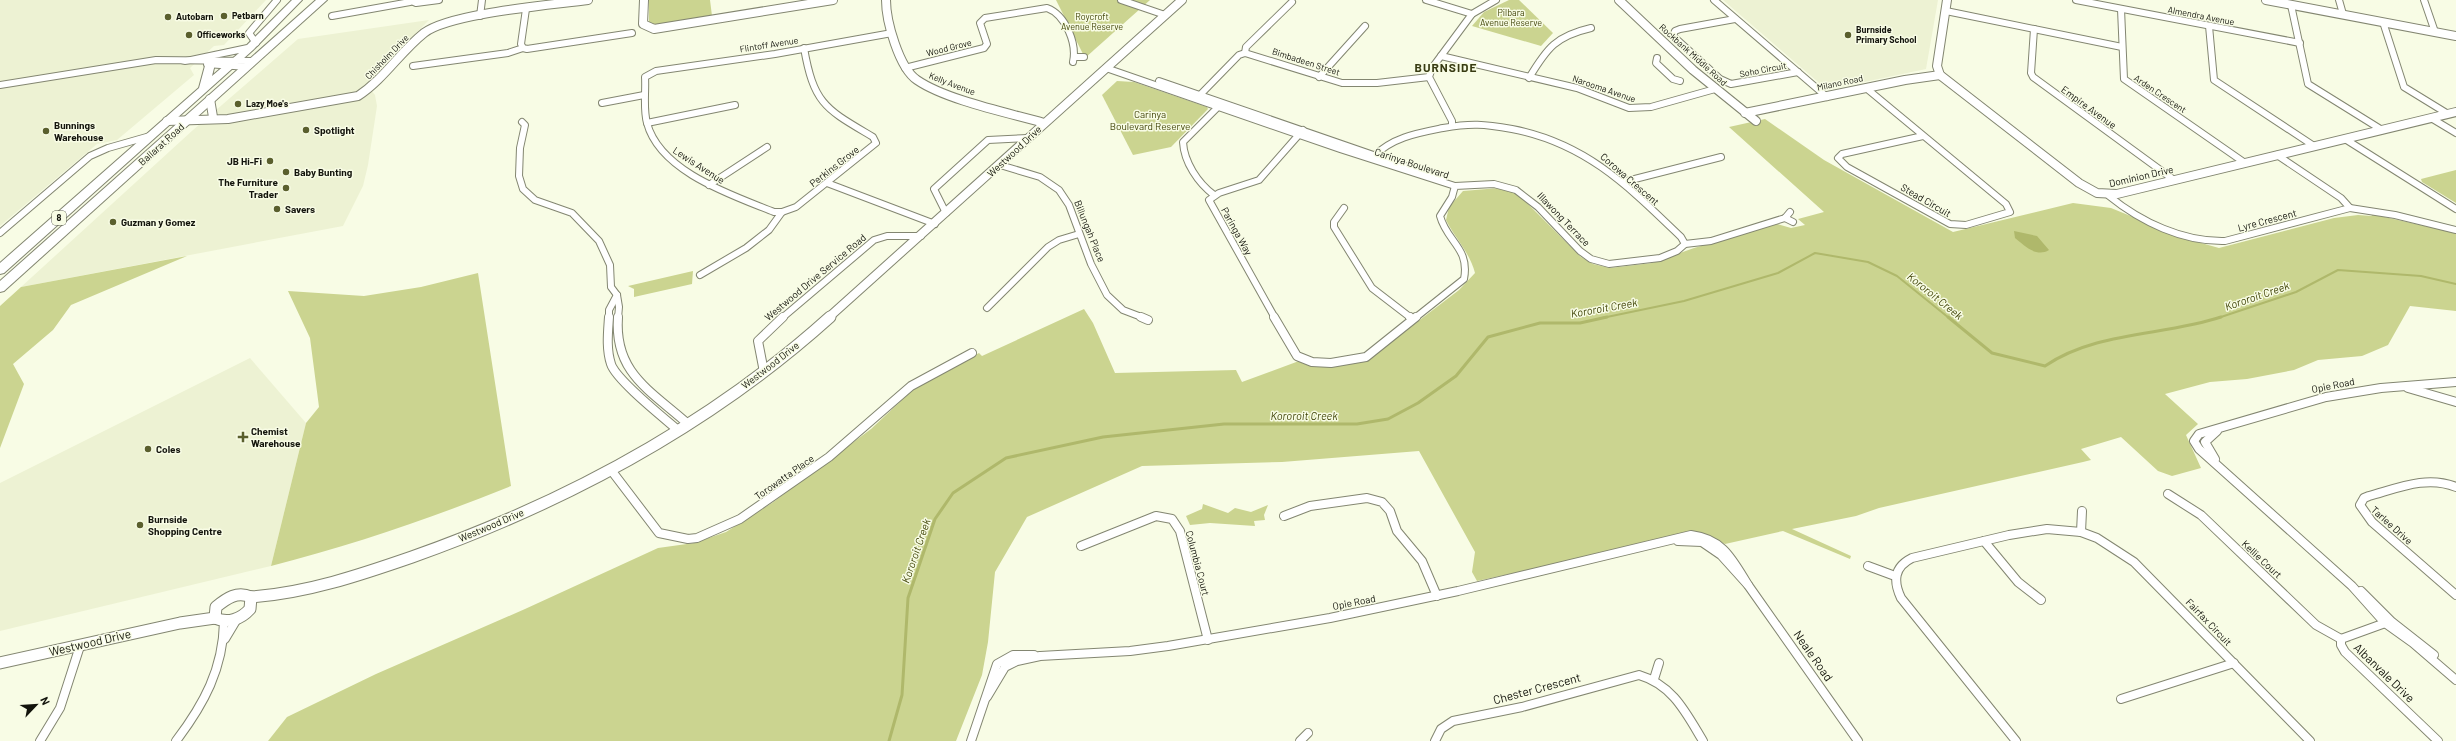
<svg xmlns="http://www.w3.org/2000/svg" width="2456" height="741" font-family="Barlow,sans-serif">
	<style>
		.built { fill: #edf2d3 }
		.green { fill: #cbd490 }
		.water { fill: #afb86b }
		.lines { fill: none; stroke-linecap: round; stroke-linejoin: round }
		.stream-far1 { stroke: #afb86b; stroke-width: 2 }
		.stream { stroke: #afb86b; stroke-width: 3 }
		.street-far1-casing { stroke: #838671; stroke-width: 8 }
		.street-casing { stroke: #838671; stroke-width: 10 }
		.secondary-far1-casing { stroke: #838671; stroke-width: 10 }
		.secondary-casing { stroke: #838671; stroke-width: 13 }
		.highway-casing { stroke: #838671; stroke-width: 2 }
		.street-far1 { stroke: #fff; stroke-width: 6 }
		.street { stroke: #fff; stroke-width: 8 }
		.secondary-far1 { stroke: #fff; stroke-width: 8 }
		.secondary { stroke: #fff; stroke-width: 11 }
		.highway { fill: #fff; fill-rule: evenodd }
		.poi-dot { fill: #5a5f2d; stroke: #f8fce5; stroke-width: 1.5 }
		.labels { text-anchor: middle; stroke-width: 3; stroke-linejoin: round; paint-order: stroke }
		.far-park-label { font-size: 9px; fill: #42460a; stroke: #f8fce5 }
		.far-poi-label { font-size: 9px; font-weight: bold; fill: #13140c; stroke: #f8fce5; text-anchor: start }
		.far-street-label { font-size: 9px; fill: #13140c; stroke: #f8fce5 }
		.shield { fill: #f8fce5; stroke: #585a4d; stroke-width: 1 }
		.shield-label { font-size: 9px; font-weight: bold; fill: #13140c }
		.street-label { font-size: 10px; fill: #13140c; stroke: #f8fce5 }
		.park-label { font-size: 10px; fill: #42460a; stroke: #f8fce5 }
		.poi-label { font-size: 10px; font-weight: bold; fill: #13140c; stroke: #f8fce5; text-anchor: start }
		.water-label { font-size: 11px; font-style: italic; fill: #3f4306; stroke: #f8fce5 }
		.far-district-label { font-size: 12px; font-weight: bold; letter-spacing: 1px; fill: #383b13; stroke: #f8fce5 }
		.near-street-label { font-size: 12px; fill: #13140c; stroke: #f8fce5 }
	</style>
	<rect width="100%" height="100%" fill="#f8fce5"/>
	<g class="built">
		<path d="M0 0H266L224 45 214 46 190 68 194 75 117 140 97 144 0 226Z"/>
		<path d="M1723 0H1938L1926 69 1831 89 1825 88Z"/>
		<path d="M429 20 366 84 375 95 377 106 368 165 363 186 343 226 21 287 193 130 298 39Z"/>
		<path d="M250 358 306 423 271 566 0 631V483Z"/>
	</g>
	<g class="green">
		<path d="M649 0H710L712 16 654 25 649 22Z"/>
		<path d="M1056 0H1150L1085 58Z"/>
		<path d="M1509 0H1519L1553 33 1541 46 1472 26 1484 12Z"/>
		<path d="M1117 81 1134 82 1207 107 1208 109 1171 147 1133 155 1102 95Z"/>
		<path d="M1765 119 1824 160 1953 232 2073 203 2111 208 2187 239 2219 248 2334 218 2358 215 2372 216 2371 214 2456 233V311L2410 306 2388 345 2362 356 2318 360 2294 370 2247 379 2210 382 2165 394 2198 424 2186 435 2201 468 2172 476 2158 471 2121 437 2081 449 2091 460 2083 462 1879 508 1856 516 1792 529 1851 556 1850 559 1783 531 1725 544 1703 533 1477 581 1472 572 1475 552 1419 451 1282 462 1142 466 1027 517 995 572 988 642 982 675 956 741H268L287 717 376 674 525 609 658 548 694 543 726 532 772 503 871 429 918 385 979 353 982 356 1084 309 1093 323 1115 373 1236 370 1242 382 1299 361C1311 371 1351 365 1366 361L1459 290 1475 273C1470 253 1455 238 1446 220L1449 207 1463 191 1499 188 1518 194 1581 257 1593 264 1610 268 1652 263 1694 248 1777 224 1791 228 1805 225 1798 219 1824 212 1729 127Z"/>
		<path d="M2456 170V203L2422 182 2421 179Z"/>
		<path d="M187 256 71 305 53 330 13 364 24 384 0 448V306L21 287Z"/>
		<path d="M693 271 692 284 634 297V289L628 286Z"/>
		<path d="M478 273 511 486C432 518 353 545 271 566L306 423 319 407 310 338 288 291 364 296 421 287Z"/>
		<path d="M1203 504 1228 513 1235 508 1251 512 1268 505 1264 515 1265 520 1254 521 1255 526 1210 523 1190 525 1186 516 1202 509Z"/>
	</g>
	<path class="water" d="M2014 231 2037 236 2049 250C2036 258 2024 245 2015 238Z"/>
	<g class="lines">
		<g class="stream-far1">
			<path d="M1602 318 1684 301 1778 273 1815 253 1868 262 1897 276 1949 318"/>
			<path d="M2218 318 2296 292 2338 270 2421 276 2456 284"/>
		</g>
		<g class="stream">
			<path d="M1948 317 1992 353 2045 366C2096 331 2164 336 2221 317"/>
			<path d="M889 741 902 695 908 598 935 519 953 493 1006 458 1103 437 1224 424H1357L1388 419 1418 403 1456 376 1488 337 1540 323H1580L1607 317"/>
		</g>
		<g class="street-far1-casing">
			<g id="street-far1">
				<path d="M409 0 416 3 439 0"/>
				<path d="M1121 0 1165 15"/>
				<path d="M1426 0 1472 14"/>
				<path d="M1714 0 1827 97"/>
				<path d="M2076 0 2300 43"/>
				<path d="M2339 0 2343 14"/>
				<path d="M2424 0 2435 32"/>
				<path d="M2291 5 2308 84 2382 130"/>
				<path d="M526 9 521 44 523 48 527 49 632 33"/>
				<path d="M2121 9 2124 79 2245 163"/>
				<path d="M1946 11 2122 47"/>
				<path d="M332 16 410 2"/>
				<path d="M480 16 482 0"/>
				<path d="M1735 19 1680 29 1675 31 1673 36 1720 79 1731 84 1798 72"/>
				<path d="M2383 22 2404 87 2448 114"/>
				<path d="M2209 26 2214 80 2314 146"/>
				<path d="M2034 29 2031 73 2033 77 2174 180"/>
				<path d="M256 43 249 33 277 0"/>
				<path d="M1245 53 1246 47 1292 2"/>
				<path d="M1441 56 1577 88 1629 108 1651 107 1715 89"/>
				<path d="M1074 57H1084"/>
				<path d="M1657 58 1656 63 1673 79 1680 81"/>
				<path d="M207 64 247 67"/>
				<path d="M413 66 508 53 523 48"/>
				<path d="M905 68 984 48 987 44 980 23 985 18 1047 8C1066 15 1077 44 1073 62"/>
				<path d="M1106 68 1340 149 1455 186"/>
				<path d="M1319 77 1365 26"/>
				<path d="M1529 78C1547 48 1556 36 1591 28"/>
				<path d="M1159 81 1443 179"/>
				<path d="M0 85 156 60 253 61"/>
				<path d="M1866 88 2006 204 2010 212 1966 225 1950 224 1847 167 1838 158 1842 154 1923 136"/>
				<path d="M1198 97 1239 55 1245 53 1342 83H1377L1429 77"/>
				<path d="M602 103 644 95"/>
				<path d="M2431 118 2456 133"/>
				<path d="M522 122 525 125 520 148 519 176 523 189 535 200 572 213 599 241 610 265 611 287 617 295 619 307 618 318"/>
				<path d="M647 123 735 105"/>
				<path d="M1452 125V121L1429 77 1432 68 1472 14 1496 0"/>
				<path d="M2345 139 2456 209"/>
				<path d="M1374 156C1393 137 1418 133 1443 128 1471 123 1484 124 1512 129 1586 143 1629 187 1681 237L1685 244"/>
				<path d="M1000 165 1040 177 1059 190 1069 205 1091 264 1107 295 1123 310 1144 318"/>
				<path d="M1623 182 1721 157"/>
				<path d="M827 183 935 224"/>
				<path d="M709 185 767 147"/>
				<path d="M1214 195C1198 183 1184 162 1183 142L1220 105"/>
				<path d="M2109 196C2141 222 2183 242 2225 241L2350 208 2341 198 2277 155"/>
				<path d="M1344 208 1334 222V227L1372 288 1411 318"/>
				<path d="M2350 208 2395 215 2456 230"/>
				<path d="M782 212H774C732 195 660 172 647 123 643 109 646 91 645 77L656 71 775 54 892 33"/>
				<path d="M946 213 934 189 988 140 1028 138"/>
				<path d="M1785 218 1793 222"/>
				<path d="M0 233 90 156 108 148 150 136"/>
				<path d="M700 275 746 248 769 230 782 212 796 207 876 143 873 137C826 109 814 105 804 48"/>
				<path d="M987 308 1048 247 1059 240 1079 234"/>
				<path d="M609 318V310L617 295"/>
				<path d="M782 318 874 240 887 236H921"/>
				<path d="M1275 318 1209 200 1219 193 1259 180 1303 130"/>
				<path d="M1415 318 1464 279C1470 248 1447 242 1440 216L1452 197 1455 186 1494 184 1516 190 1538 207 1580 251 1591 259 1609 264 1660 258 1677 251 1685 244 1711 241 1785 218 1790 212"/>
			</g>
		</g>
		<g class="street-casing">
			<g id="street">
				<path d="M609 317C608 332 606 349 611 364 616 380 664 418 679 431"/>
				<path d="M618 317C614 373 650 390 688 424"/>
				<path d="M1141 317 1148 320"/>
				<path d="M1274 317 1297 356 1312 362 1331 363 1366 357 1416 317"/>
				<path d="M1410 317 1412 319"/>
				<path d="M764 372 758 341 783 317"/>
				<path d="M2456 382 2381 388 2326 397 2199 434 2194 441 2199 449 2352 586 2385 623 2413 643 2456 680"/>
				<path d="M2408 388 2456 402"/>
				<path d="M2215 459 2205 442 2217 431"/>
				<path d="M611 470 659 533 688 539 697 538 740 519 829 457 911 386 972 353"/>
				<path d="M2456 487C2427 475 2398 488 2369 496L2364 498 2360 505 2372 522 2456 595"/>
				<path d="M2168 494 2201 515 2316 625 2341 639"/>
				<path d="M1284 516 1310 506 1367 498 1382 502 1390 511 1397 531 1422 561 1437 596"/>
				<path d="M2081 532 2082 511"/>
				<path d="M1678 541 1702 542 1721 555 1748 585 1858 741"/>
				<path d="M1984 541 2018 582 2041 600"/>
				<path d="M1081 546 1156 516 1172 519 1180 531 1208 640"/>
				<path d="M1868 566 1895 576"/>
				<path d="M2361 591 2392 622 2434 655"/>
				<path d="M225 639 237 619"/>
				<path d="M2341 639V645L2345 652 2438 741"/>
				<path d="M2341 639 2388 622"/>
				<path d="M1654 679 1659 663"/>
				<path d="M987 697 1005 667 1017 661 1040 656 1130 651 1168 646 1330 618 1458 591 1691 535C1723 539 1732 559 1748 585"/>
				<path d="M2121 699 2234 663"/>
				<path d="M40 741 60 708 80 646"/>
				<path d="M176 741C204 704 223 669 224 622"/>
				<path d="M971 741 997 664 1013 655H1034"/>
				<path d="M1300 741 1308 733"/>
				<path d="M1435 741 1441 729 1453 721 1522 707 1639 675C1673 685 1686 713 1703 741"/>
				<path d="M2016 741 1901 598C1893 581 1894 567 1912 558L2009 535 2047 529 2081 532 2097 538 2134 562 2310 741"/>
			</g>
		</g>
		<g class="secondary-far1-casing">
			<g id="secondary-far1">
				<path d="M644 0 643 24 654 29 833 0"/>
				<path d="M886 0C886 21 899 68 917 80 946 100 1009 113 1044 123"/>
				<path d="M1619 0 1693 70 1756 121"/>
				<path d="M1947 0 1937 66 1940 75 2079 183 2097 193 2117 194 2456 112"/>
				<path d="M2266 0 2456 36"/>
				<path d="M210 99 213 117"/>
				<path d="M1745 113 1905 80 1940 75"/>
				<path d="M167 121 228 119 358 96C384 79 400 52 424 33 450 13 552 5 588 0"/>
				<path d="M828 318 1182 0"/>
			</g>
		</g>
		<g class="secondary-casing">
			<g id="secondary">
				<path d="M251 597C307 593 360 575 412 557 564 503 709 426 830 317"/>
				<path d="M215 618C228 624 241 619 250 609L251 597"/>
				<path d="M215 618 216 607C227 598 237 591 251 597"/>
				<path d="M0 663 180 623 215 618"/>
			</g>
		</g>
		<g class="highway-casing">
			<g id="highway">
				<path d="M292 0H302L253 50 4 273 0 274V263L199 88 206 62 210 61 215 64 212 76 239 53 185 64 181 63V59L247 45Z"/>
				<path d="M316 0H327L4 291 0 292V281Z"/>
			</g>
		</g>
		<use href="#street-far1" class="street-far1"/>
		<use href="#street" class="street"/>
		<use href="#secondary-far1" class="secondary-far1"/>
		<use href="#secondary" class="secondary"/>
		<use href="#highway" class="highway"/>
	</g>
	<g class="poi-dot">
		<circle cx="224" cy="16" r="4"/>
		<circle cx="168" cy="17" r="4"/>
		<circle cx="189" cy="35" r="4"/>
		<circle cx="1848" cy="35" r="4"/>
		<circle cx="238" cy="104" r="4"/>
		<circle cx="306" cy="130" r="4"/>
		<circle cx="46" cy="131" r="4"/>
		<circle cx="270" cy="161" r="4"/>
		<circle cx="286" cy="172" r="4"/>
		<circle cx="286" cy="188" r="4"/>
		<circle cx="277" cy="209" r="4"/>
		<circle cx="113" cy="222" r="4"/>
		<path d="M241 431h4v4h4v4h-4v4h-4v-4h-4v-4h4z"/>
		<circle cx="148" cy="449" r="4"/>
		<circle cx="140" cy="525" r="4"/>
	</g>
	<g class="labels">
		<g class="far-park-label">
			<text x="1511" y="16">Pilbara<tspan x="1511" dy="10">Avenue Reserve</tspan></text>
			<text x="1092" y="20">Roycroft<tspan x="1092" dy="10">Avenue Reserve</tspan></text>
		</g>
		<g class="far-poi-label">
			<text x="232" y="19">Petbarn</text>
			<text x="176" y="20">Autobarn</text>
			<text x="1856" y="33">Burnside<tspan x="1856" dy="10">Primary School</tspan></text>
			<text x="197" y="38">Officeworks</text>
			<text x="246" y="107">Lazy Moe's</text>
		</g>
		<g class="far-street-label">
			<text transform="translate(2201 16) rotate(11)" y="3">Almendra Avenue</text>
			<text transform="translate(769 45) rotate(-9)" y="3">Flintoff Avenue</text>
			<text transform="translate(949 48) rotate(-14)" y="3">Wood Grove</text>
			<text transform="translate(1693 55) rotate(42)" y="3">Rockbank Middle Road</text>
			<text transform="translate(387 57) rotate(-46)" y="3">Chisholm Drive</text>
			<text transform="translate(1306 62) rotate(18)" y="3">Bimbadeen Street</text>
			<text transform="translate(1763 70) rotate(-11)" y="3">Soho Circuit</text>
			<text transform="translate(1840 83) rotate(-12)" y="3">Milano Road</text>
			<text transform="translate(952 84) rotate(21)" y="3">Kelly Avenue</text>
			<text transform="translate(1604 89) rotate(19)" y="3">Narooma Avenue</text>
			<text transform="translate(2160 94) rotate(34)" y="3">Arden Crescent</text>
		</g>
		<rect class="shield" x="52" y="211" width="14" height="14" rx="3"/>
		<g class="shield-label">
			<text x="59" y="221">8</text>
		</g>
		<g class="street-label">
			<text transform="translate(2089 107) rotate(36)" y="4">Empire Avenue</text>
			<text transform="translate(161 144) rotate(-42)" y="4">Ballarat Road</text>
			<text transform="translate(1014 151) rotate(-43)" y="4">Westwood Drive</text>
			<text transform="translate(1412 163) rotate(18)" y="4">Carinya Boulevard</text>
			<text transform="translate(699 165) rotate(33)" y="4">Lewis Avenue</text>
			<text transform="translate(834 166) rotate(-38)" y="4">Perkins Grove</text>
			<text transform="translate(2141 176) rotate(-13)" y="4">Dominion Drive</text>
			<text transform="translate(1630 179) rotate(41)" y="4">Corowa Crescent</text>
			<text transform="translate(1926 200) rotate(30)" y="4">Stead Circuit</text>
			<text transform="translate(1564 219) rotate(46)" y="4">Illawong Terrace</text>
			<text transform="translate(2267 220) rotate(-15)" y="4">Lyre Crescent</text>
			<text transform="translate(1090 231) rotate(68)" y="4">Billungah Place</text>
			<text transform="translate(1237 231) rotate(61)" y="4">Paringa Way</text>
			<text transform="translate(815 277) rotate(-40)" y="4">Westwood Drive Service Road</text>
			<text transform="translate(770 365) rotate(-38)" y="4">Westwood Drive</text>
			<text transform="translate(2333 385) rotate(-11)" y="4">Opie Road</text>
			<text transform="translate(784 477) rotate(-35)" y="4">Torowatta Place</text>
			<text transform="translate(491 525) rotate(-23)" y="4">Westwood Drive</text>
			<text transform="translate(2392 525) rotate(42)" y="4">Tarlee Drive</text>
			<text transform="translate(2262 559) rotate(43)" y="4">Kellie Court</text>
			<text transform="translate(1198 563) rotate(75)" y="4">Columbia Court</text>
			<text transform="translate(1354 602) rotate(-11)" y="4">Opie Road</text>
			<text transform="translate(2209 622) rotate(46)" y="4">Fairfax Circuit</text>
		</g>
		<g class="park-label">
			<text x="1150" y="118">Carinya<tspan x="1150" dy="12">Boulevard Reserve</tspan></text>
		</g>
		<g class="poi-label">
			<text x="54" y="129">Bunnings<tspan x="54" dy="12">Warehouse</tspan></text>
			<text x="314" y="134">Spotlight</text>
			<text x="262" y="165" text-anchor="end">JB Hi-Fi</text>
			<text x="294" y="176">Baby Bunting</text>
			<text x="278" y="186" text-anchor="end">The Furniture<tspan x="278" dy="12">Trader</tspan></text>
			<text x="285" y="213">Savers</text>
			<text x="121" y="226">Guzman y Gomez</text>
			<text x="251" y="435">Chemist<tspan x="251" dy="12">Warehouse</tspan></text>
			<text x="156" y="453">Coles</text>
			<text x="148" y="523">Burnside<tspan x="148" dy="12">Shopping Centre</tspan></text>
		</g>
		<g class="water-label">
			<text transform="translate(1935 296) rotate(39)" y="4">Kororoit Creek</text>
			<text transform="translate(2257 296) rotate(-19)" y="4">Kororoit Creek</text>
			<text transform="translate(1604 308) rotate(-10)" y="4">Kororoit Creek</text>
			<text x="1304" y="420">Kororoit Creek</text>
			<text transform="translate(916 551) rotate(-71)" y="4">Kororoit Creek</text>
		</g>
		<g class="far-district-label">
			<text x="1446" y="72">BURNSIDE</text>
		</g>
		<g class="near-street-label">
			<text transform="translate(90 643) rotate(-13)" y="4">Westwood Drive</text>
			<text transform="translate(1813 656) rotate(55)" y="4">Neale Road</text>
			<text transform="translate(2384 673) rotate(44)" y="4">Albanvale Drive</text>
			<text transform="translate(1537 689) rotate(-15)" y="4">Chester Crescent</text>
		</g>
	</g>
	<g transform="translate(36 705) rotate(65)" stroke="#f8fce5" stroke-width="3" paint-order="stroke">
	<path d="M0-3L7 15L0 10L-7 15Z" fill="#13140c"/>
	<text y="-6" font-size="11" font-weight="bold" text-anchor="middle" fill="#13140c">N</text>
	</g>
</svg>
